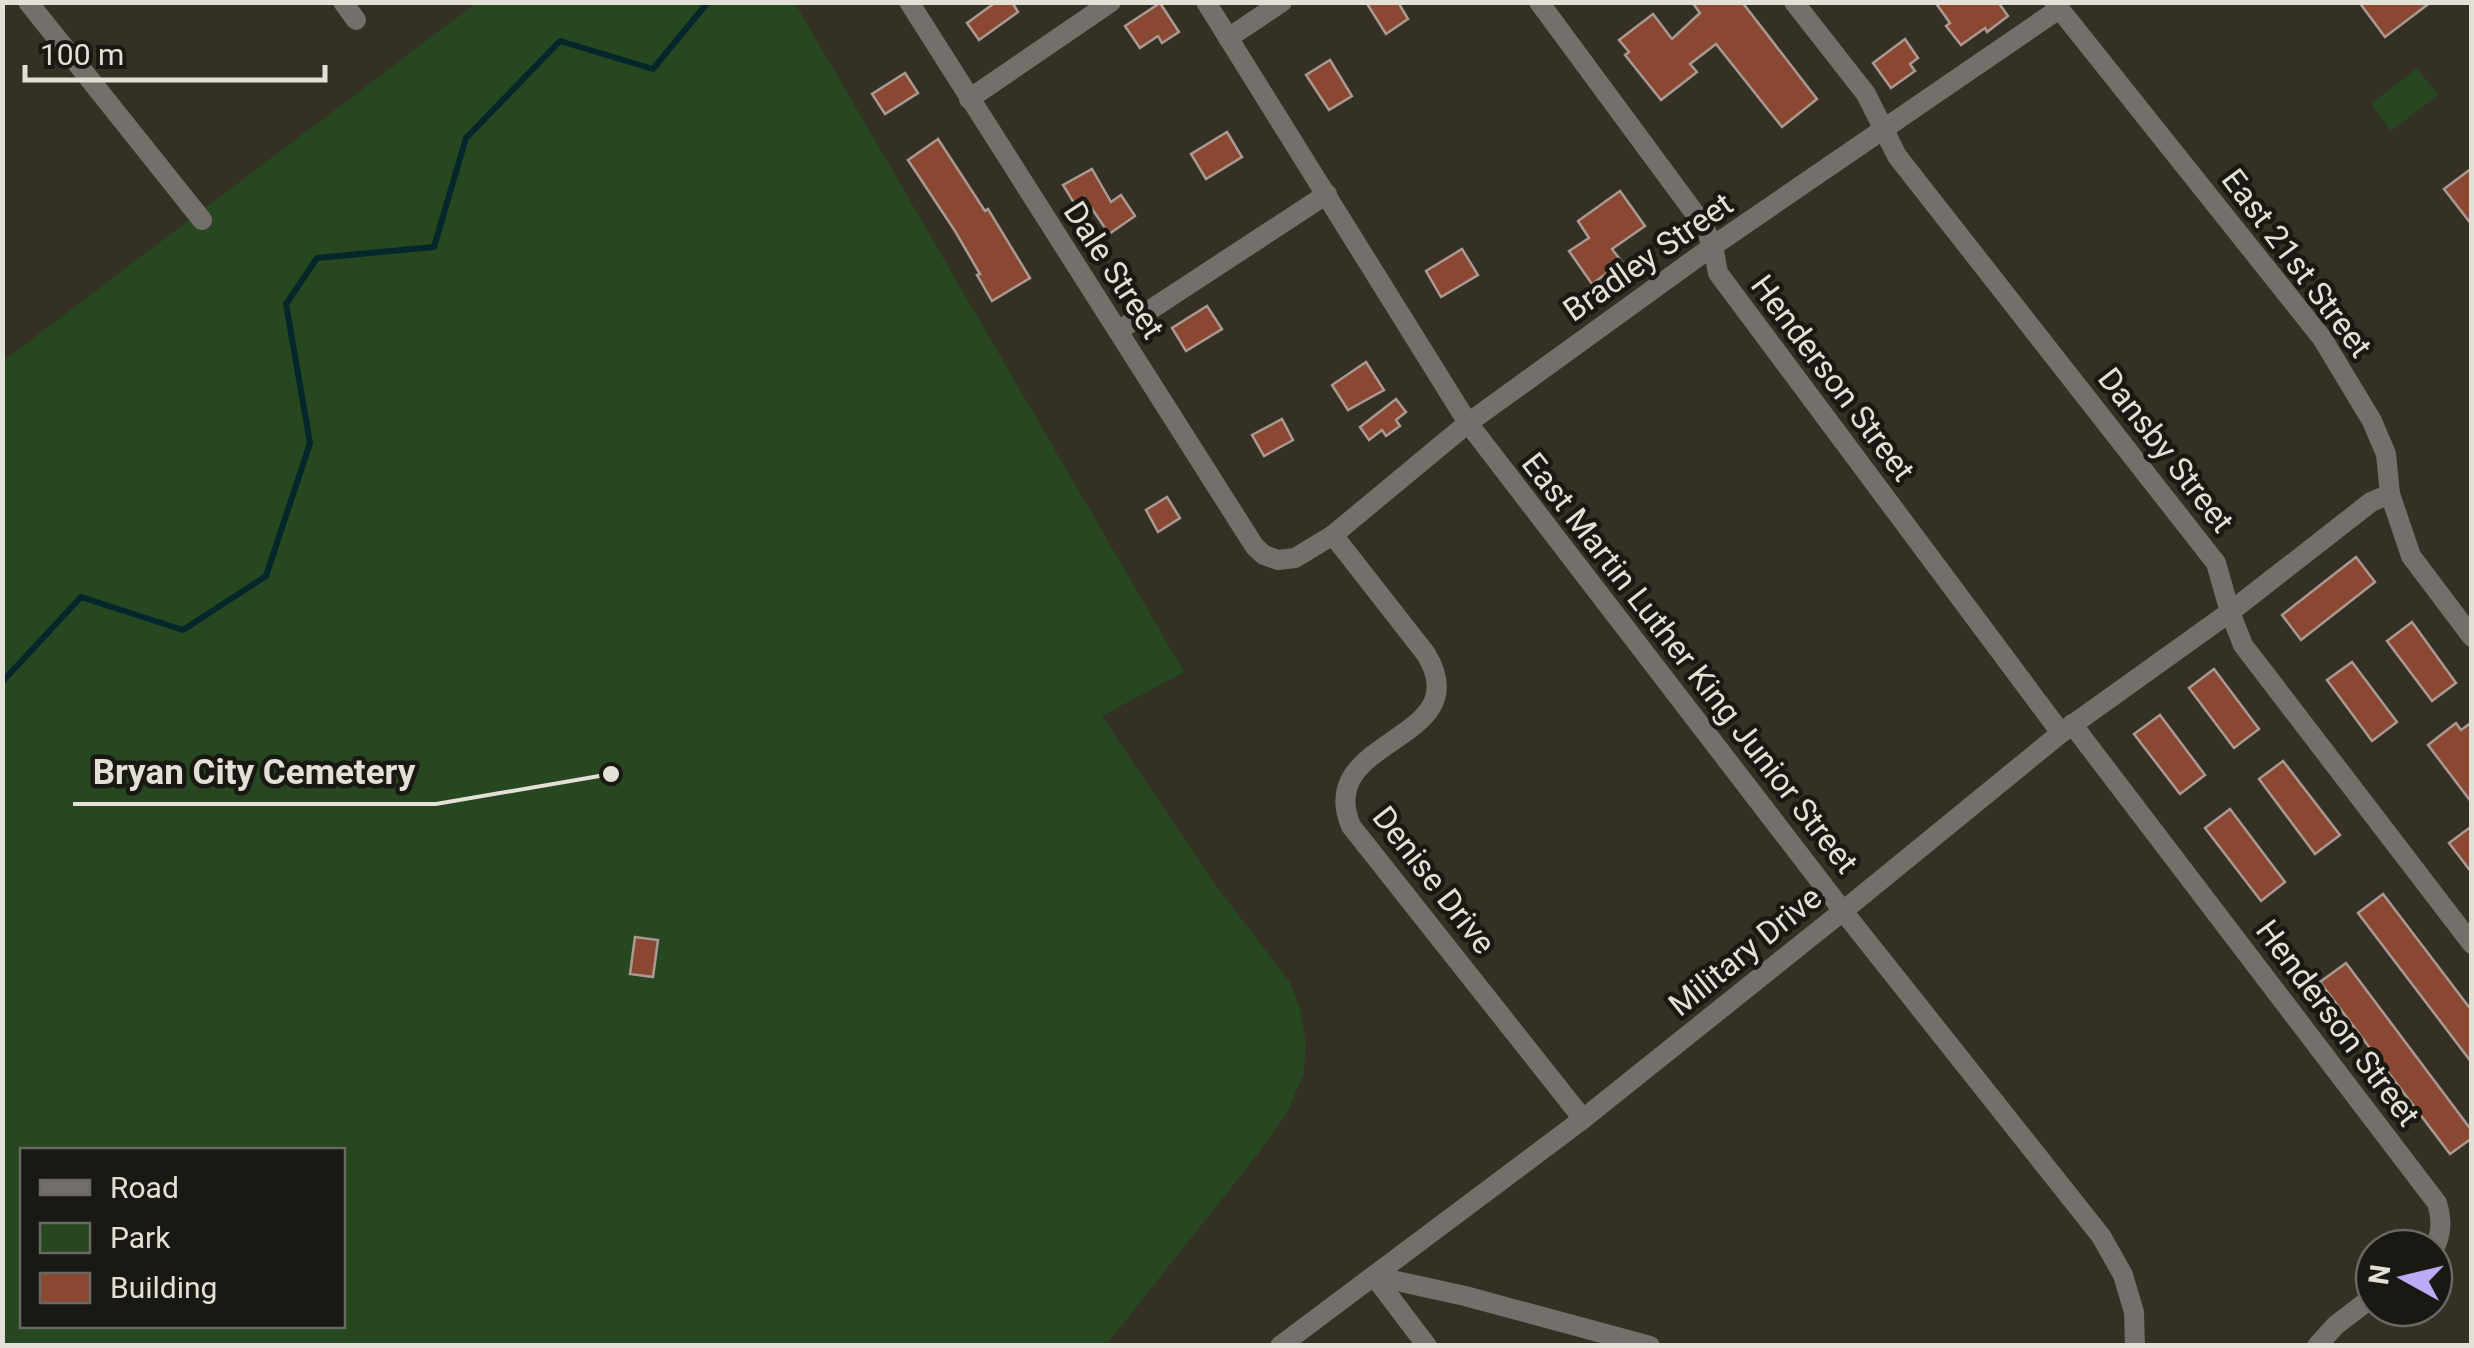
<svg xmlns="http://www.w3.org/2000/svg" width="2474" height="1348" font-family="Roboto,sans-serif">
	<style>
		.green { fill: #264720; fill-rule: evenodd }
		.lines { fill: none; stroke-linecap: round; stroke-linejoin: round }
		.stream { stroke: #05262a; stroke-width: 6 }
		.building { fill: #8a4832; stroke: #aa9993; stroke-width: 2.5 }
		.minor { stroke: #746f6a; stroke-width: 20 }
		.tertiary { stroke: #746f6a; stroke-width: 20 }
		.labels { text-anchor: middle; stroke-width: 9; stroke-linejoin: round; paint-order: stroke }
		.street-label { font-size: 32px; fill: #e3e0d8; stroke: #1a1813 }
		.leader { fill: none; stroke: #e3e0d8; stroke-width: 4 }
		.callout-dot { fill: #e3e0d8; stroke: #1a1813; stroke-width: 4 }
		.callout-label { font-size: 35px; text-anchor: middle; font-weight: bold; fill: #e3e0d8; stroke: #1a1813; stroke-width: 9; stroke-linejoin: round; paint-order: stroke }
	</style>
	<rect width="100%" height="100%" fill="#343024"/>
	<g class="green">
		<path d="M476 3H795L1184 672 1102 716 1217 887 1290 982 1300 1009 1306 1044 1304 1073 1287 1113 1257 1155 1106 1345 3 1346V361ZM22 1150H342V1326H22Z"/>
		<path d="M2417 68 2438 95 2391 131 2371 104Z"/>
	</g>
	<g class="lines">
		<path class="stream" d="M2 682 81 597 183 630 266 576 310 443 286 304 317 258 434 247 466 138 560 41 653 69 708 2"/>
	</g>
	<g class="building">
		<path d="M996 2H1012L1018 12 979 40 967 23Z"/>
		<path d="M1366 2H1398L1408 19 1386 34Z"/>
		<path d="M1692 2H1742L1817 99 1782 127 1716 44 1690 64 1697 72 1661 100 1625 55 1629 52 1619 40 1653 14 1672 39 1700 13Z"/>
		<path d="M1935 2H1998L2008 16 1987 32 1985 28 1961 45 1946 26 1950 23Z"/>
		<path d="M2359 2H2431L2385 37Z"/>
		<path d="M1160 3 1179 32 1162 43 1158 36 1140 48 1125 26Z"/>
		<path d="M1905 39 1918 58 1910 64 1915 71 1891 88 1873 63Z"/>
		<path d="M1330 60 1352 96 1329 110 1306 75Z"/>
		<path d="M905 73 918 93 885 114 872 94Z"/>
		<path d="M1227 132 1242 157 1206 179 1191 154Z"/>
		<path d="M938 139 985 211 988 209 1030 278 992 301 977 275 980 274 955 231 908 160Z"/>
		<path d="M2472 168V225L2444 189Z"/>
		<path d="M1092 169 1111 202 1121 195 1135 216 1109 234 1084 197 1074 203 1063 185Z"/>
		<path d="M1620 191 1645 226 1612 249 1622 262 1592 284 1569 251 1589 238 1578 221Z"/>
		<path d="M1462 249 1478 275 1441 297 1426 271Z"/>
		<path d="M1207 306 1222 329 1186 351 1172 328Z"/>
		<path d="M1366 362 1384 390 1348 410 1332 385Z"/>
		<path d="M1396 399 1406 412 1396 420 1400 426 1386 436 1382 430 1369 440 1360 427Z"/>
		<path d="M1282 419 1293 440 1264 456 1252 435Z"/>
		<path d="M1167 497 1180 518 1158 532 1146 510Z"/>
		<path d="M2356 557 2375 582 2301 640 2282 615Z"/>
		<path d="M2412 622 2456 683 2432 701 2387 641Z"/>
		<path d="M2352 662 2397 722 2372 741 2327 680Z"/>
		<path d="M2214 669 2259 729 2234 748 2189 688Z"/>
		<path d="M2160 715 2205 775 2180 794 2134 734Z"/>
		<path d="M2472 722V803L2428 745 2456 723 2461 730Z"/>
		<path d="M2283 761 2340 835 2315 854 2259 779Z"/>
		<path d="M2230 809 2285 882 2261 901 2205 828Z"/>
		<path d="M2472 826V873L2449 843Z"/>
		<path d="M2383 894 2472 1011V1063L2358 913Z"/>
		<path d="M635 937 658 940 653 977 630 974Z"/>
		<path d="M2346 963 2472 1131V1138L2450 1154 2320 982Z"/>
	</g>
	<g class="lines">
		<g class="minor">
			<path d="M28 2 202 220"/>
			<path d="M343 2 356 20"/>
			<path d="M909 2 1255 547 1264 555 1278 560 1295 558 1333 535 1468 423 1713 246 2059 9"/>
			<path d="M1539 2 1702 223 1713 246 1718 273 2061 733"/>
			<path d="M1794 2 1866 94 1897 156 2216 563 2230 612 2243 645 2472 944"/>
			<path d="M2054 2 2322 338 2372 421 2386 454 2390 494 2411 556 2472 637"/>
			<path d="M1228 38 1282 2"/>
			<path d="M969 99 1111 2"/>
			<path d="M1118 331 1327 194"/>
			<path d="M1333 535 1426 654C1480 743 1313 736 1351 826L1583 1119"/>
			<path d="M2072 724 2437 1203C2442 1220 2442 1233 2434 1249"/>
			<path d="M1374 1276 1465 1296 1650 1346"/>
			<path d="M1374 1276 1427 1346"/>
			<path d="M1280 1346 1583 1119 1843 911 2061 733 2230 612 2371 502 2390 494"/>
			<path d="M2317 1346 2336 1325 2374 1296"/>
		</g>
		<path class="tertiary" d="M1206 2 1468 423 1843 911 2101 1236 2123 1275 2134 1312 2135 1346"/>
	</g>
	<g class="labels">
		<g class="street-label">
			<text transform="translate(1648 257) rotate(-35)" y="11">Bradley Street</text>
			<text transform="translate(2297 263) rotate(53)" y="11">East 21st Street</text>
			<text transform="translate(1114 270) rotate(57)" y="11">Dale Street</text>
			<text transform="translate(1833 378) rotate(53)" y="11">Henderson Street</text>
			<text transform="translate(2166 450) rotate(52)" y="11">Dansby Street</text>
			<text transform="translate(1690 663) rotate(52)" y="11">East Martin Luther King Junior Street</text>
			<text transform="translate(1434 880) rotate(52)" y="11">Denise Drive</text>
			<text transform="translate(1745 951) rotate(-39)" y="11">Military Drive</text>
			<text transform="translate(2338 1023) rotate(53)" y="11">Henderson Street</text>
		</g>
	</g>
	<path class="leader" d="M611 774L436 804H73"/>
	<circle class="callout-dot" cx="611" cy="774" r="10"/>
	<g class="callout-label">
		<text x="254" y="784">Bryan City Cemetery</text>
	</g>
	<rect width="2474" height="1348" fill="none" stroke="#e3e0d8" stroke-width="10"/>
	<rect x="20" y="1148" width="325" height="180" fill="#1a1813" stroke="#6a6862" stroke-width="2.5"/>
	<rect x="40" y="1180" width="50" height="15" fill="#746f6a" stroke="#6a6862" stroke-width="2.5"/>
	<text x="110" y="1198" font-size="30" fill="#e3e0d8">Road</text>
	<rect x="40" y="1223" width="50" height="30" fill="#264720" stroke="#6a6862" stroke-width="2.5"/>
	<text x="110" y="1248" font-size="30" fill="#e3e0d8">Park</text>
	<rect x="40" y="1273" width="50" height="30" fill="#8a4832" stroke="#6a6862" stroke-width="2.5"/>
	<text x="110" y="1298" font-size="30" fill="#e3e0d8">Building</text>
	<g transform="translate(2404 1278) rotate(278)"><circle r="48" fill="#1a1813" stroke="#6a6862" stroke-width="2.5"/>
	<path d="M0-8L18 38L0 25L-18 38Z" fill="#bbaaf6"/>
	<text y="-15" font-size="28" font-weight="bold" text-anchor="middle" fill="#e3e0d8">N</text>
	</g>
	<path d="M25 65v15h300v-15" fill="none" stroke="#e3e0d8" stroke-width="5"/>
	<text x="40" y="65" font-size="30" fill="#e3e0d8" stroke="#1a1813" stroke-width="8" paint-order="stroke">100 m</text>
</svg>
